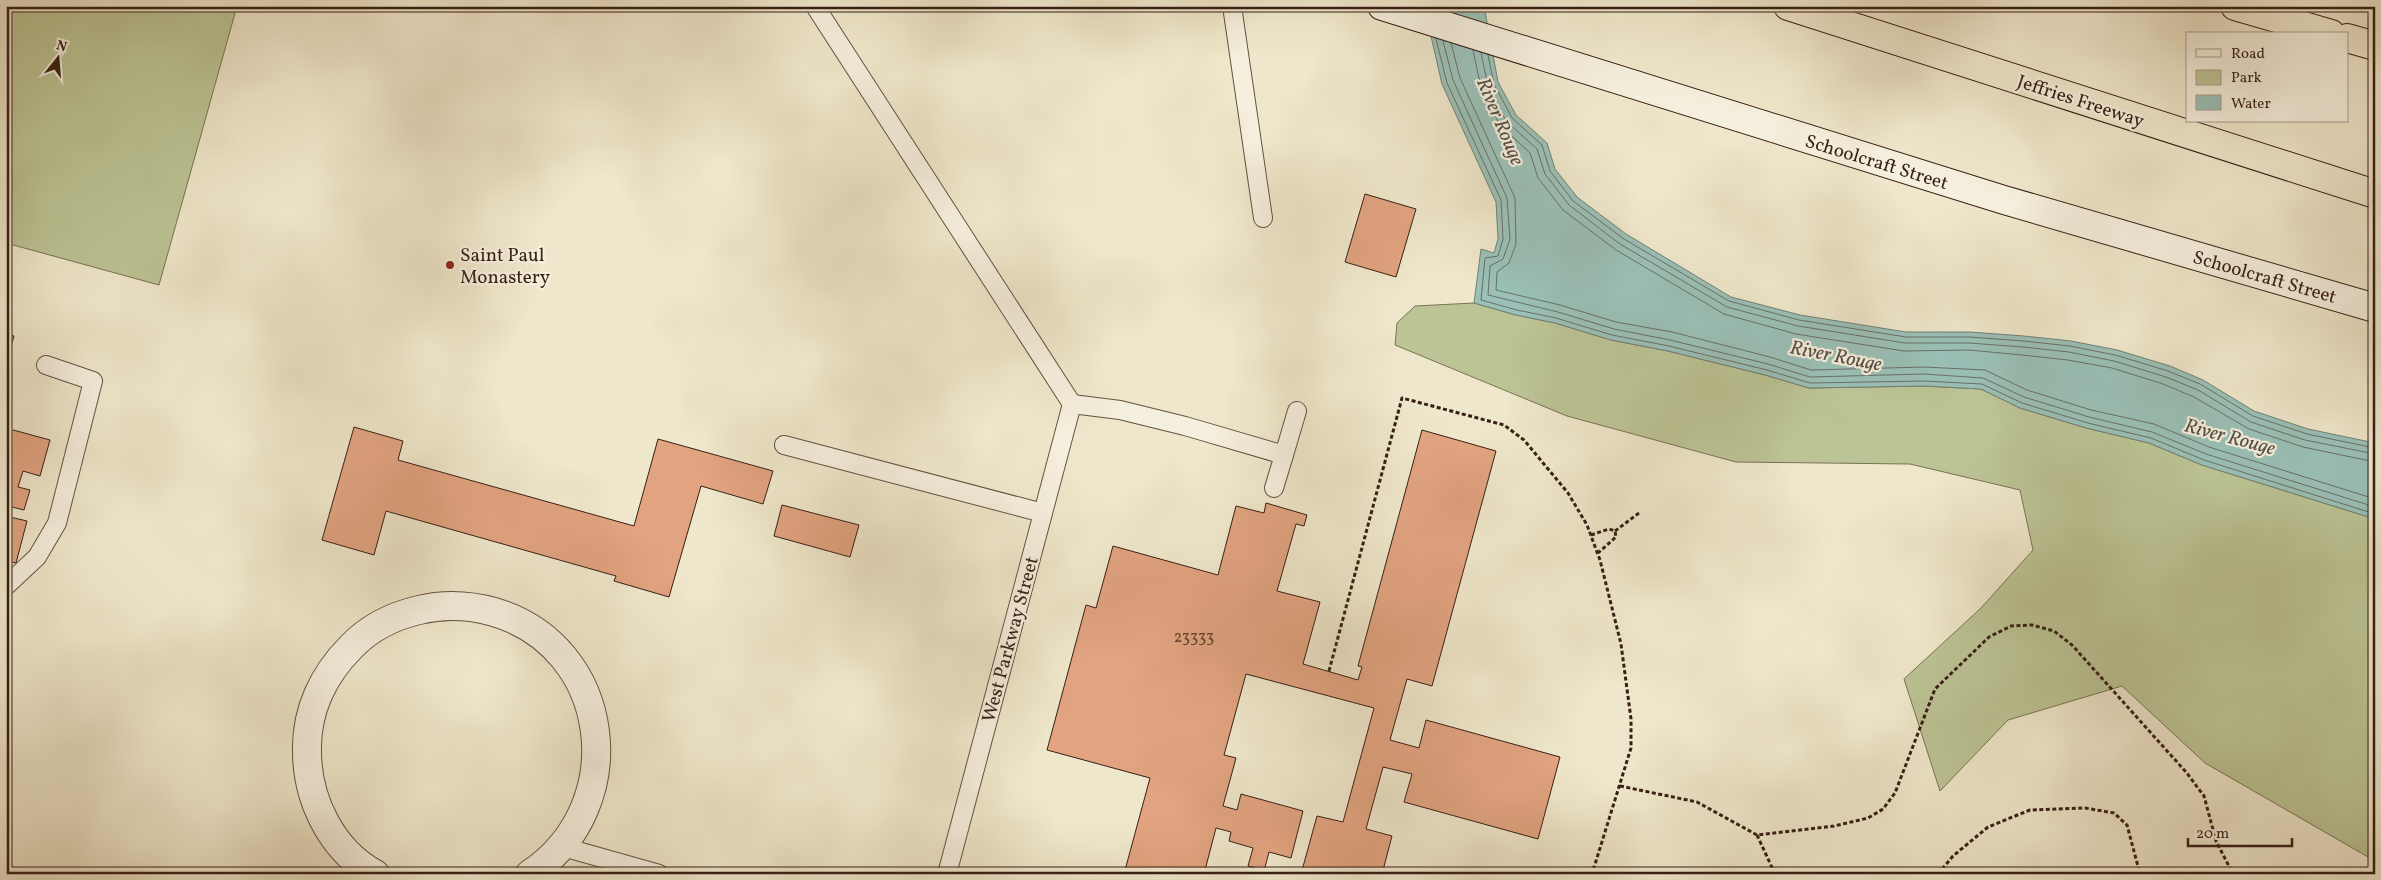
<svg xmlns="http://www.w3.org/2000/svg" width="2381" height="880" font-family="Vollkorn,serif">
	<style>
		.green { fill: #bcc495; stroke: #7a7255 }
		.water { fill: #9ac0b7; stroke: #728076 }
		.lines { fill: none; stroke-linecap: round; stroke-linejoin: round }
		.shore { stroke: #687066; stroke-width: 1 }
		.building { fill: #e1a380; stroke: #371f15 }
		.service-casing { stroke: #655142; stroke-width: 20 }
		.minor-casing { stroke: #655142; stroke-width: 30 }
		.secondary-casing { stroke: #371f15; stroke-width: 30 }
		.motorway-casing { stroke: #371f15; stroke-width: 30 }
		.path { stroke: #371f15; stroke-width: 3; stroke-dasharray: 4 2.5; stroke-linecap: butt }
		.service { stroke: #f5efdd; stroke-width: 18 }
		.minor { stroke: #f5efdd; stroke-width: 28 }
		.secondary { stroke: #f5efdd; stroke-width: 28 }
		.motorway { stroke: #efe7cb; stroke-width: 28 }
		.poi-dot { fill: #8f2418; stroke: #f5efdd; stroke-width: 2 }
		.labels { text-anchor: middle; stroke-width: 4.5; stroke-linejoin: round; paint-order: stroke }
		.number-label { font-size: 16px; fill: #624030 }
		.street-label { font-size: 19px; fill: #371f15; stroke: #f5efdd }
		.poi-label { font-size: 19px; fill: #371f15; stroke: #f5efdd; text-anchor: start }
		.water-label { font-size: 20px; font-style: italic; fill: #554f46; stroke: #f5efdd }
	</style>
	<rect width="100%" height="100%" fill="#efe7cb"/>
	<filter id="stains"><feTurbulence type="fractalNoise" baseFrequency=".004" numOctaves="4"/><feColorMatrix values="0 0 0 0 .2 0 0 0 0 .09 0 0 0 0 .02 0 0 0 .5 -.17"/></filter>
	<radialGradient id="worn" r=".72"><stop offset=".6" stop-color="#630" stop-opacity="0"/><stop offset="1" stop-color="#630" stop-opacity=".3"/></radialGradient>
	<g class="green">
		<path d="M6 6H237L159 285 6 243Z"/>
		<path d="M1474 303 1516 315 1555 323 1611 340 1668 351 1765 375 1809 388 1924 386 1981 389 2020 408 2086 428 2149 443 2202 465 2375 519V861L2205 763 2122 686 2008 720 1940 791 1904 679 1981 608 2033 550 2020 490 1910 464 1736 462 1567 416 1395 345 1397 323 1415 306Z"/>
	</g>
	<path class="water" d="M1424 6H1484L1498 82 1516 115 1547 143 1555 169 1577 197 1626 234 1731 297 1800 315 1906 332H1970L2024 336 2071 341 2117 350 2170 366 2203 380 2254 411 2308 429 2375 443V519L2202 465 2149 443 2086 428 2020 408 1981 389 1924 386 1809 388 1765 375 1668 351 1611 340 1555 323 1516 315 1474 303 1481 249 1494 253 1498 239 1496 202 1442 84Z"/>
	<g class="lines">
		<g class="shore">
			<path d="M1436 39 1447 83 1501 200 1503 239 1498 256 1485 258 1481 300 1517 310 1556 318 1612 335 1669 346 1767 370 1810 383 1924 381 1982 384 2022 403 2088 423 2151 438 2204 460 2375 514"/>
			<path d="M1443 41 1453 80 1507 198 1510 239 1503 259 1490 266 1488 295 1558 312 1614 329 1670 340 1768 364 1810 377 1924 374 1983 378 2024 397 2089 417 2152 432 2206 454 2375 507"/>
			<path d="M1451 43 1460 78 1515 198 1516 244 1509 263 1497 272 1496 290 1560 305 1616 322 1672 332 1770 357 1811 370 1924 367 1985 370 2027 390 2091 410 2154 424 2209 447 2375 499"/>
			<path d="M1473 50 1481 88 1500 125 1530 153 1538 178 1563 210 1616 250 1724 314 1796 334 1904 351 1969 350 2022 355 2068 360 2112 368 2163 384 2194 397 2249 429 2303 447 2375 462"/>
			<path d="M1481 53 1488 86 1506 121 1537 149 1545 174 1569 205 1620 244 1727 307 1798 326 1905 343H1969L2023 347 2069 352 2114 361 2166 377 2198 390 2251 422 2305 440 2375 454"/>
			<path d="M1488 55 1494 84 1512 118 1542 145 1550 171 1573 201 1624 239 1729 301 1799 320 1906 337H1970L2023 341 2070 346 2115 355 2168 371 2200 384 2253 416 2307 434 2375 448"/>
		</g>
	</g>
	<g class="building">
		<path d="M1365 194 1416 209 1396 277 1345 262Z"/>
		<path d="M6 333 14 336 6 365Z"/>
		<path d="M354 427 403 441 398 460 634 526 658 439 773 471 763 504 701 486 669 597 614 581 616 576 386 511 374 555 322 540Z"/>
		<path d="M6 428 50 440 40 476 23 471 18 487 30 490 24 510 12 507 10 517 27 521 16 563 6 561Z"/>
		<path d="M1422 430 1496 451 1432 686 1407 679 1390 740 1419 748 1426 720 1560 757 1538 839 1404 802 1412 774 1383 767 1366 829 1392 836 1382 874H1301L1317 816 1343 822 1374 708 1246 674 1224 755 1236 758 1223 806 1237 810 1241 794 1303 811 1291 858 1269 852 1264 871 1248 866 1253 848 1229 841 1231 832 1216 828 1204 874H1124L1150 778 1047 750 1086 605 1096 608 1113 546 1218 575 1236 506 1264 513 1266 503 1307 515 1304 526 1296 524 1277 591 1320 602 1303 664 1358 680 1362 667 1358 666Z"/>
		<path d="M782 505 859 525 850 557 774 536Z"/>
	</g>
	<g class="lines">
		<g class="service-casing">
			<g id="service">
				<path d="M815 6 1072 404"/>
				<path d="M1232 6 1263 218"/>
				<path d="M1072 404 1120 410 1185 426 1284 455 1297 411"/>
				<path d="M784 445 1043 513"/>
				<path d="M1274 488 1284 455"/>
				<path d="M6 586 37 557 57 523 93 381 46 365"/>
				<path d="M563 847 659 874"/>
				<path d="M947 874 1072 404"/>
			</g>
		</g>
		<g class="minor-casing">
			<path id="minor" d="M375 874C331 850 307 799 307 751 306 711 323 675 351 647 370 627 393 616 419 610 444 604 469 605 494 612 613 647 632 806 530 874"/>
		</g>
		<g class="secondary-casing">
			<path id="secondary" d="M1382 6 2004 200 2375 308"/>
		</g>
		<g class="motorway-casing">
			<g id="motorway">
				<path d="M1788 6 2375 194"/>
				<path d="M2235 6 2331 34"/>
				<path d="M2347 38 2375 46"/>
			</g>
		</g>
		<g class="path">
			<path d="M1615 531 1639 513"/>
			<path d="M1591 535 1609 529 1615 531 1616 537 1598 553"/>
			<path d="M1329 671 1402 398 1504 425 1524 440 1568 493 1587 525 1600 560 1621 644 1631 719V748L1592 874"/>
			<path d="M1620 786 1697 802 1757 835 1834 826 1868 818 1883 809 1895 793 1935 689 1989 637 2011 626 2032 625 2054 631 2072 645 2186 772 2204 796 2216 841 2233 874"/>
			<path d="M1757 835 1775 874"/>
			<path d="M1938 874 1953 856 1988 827 2030 810 2085 808 2114 813 2127 825 2140 874"/>
		</g>
		<use href="#service" class="service"/>
		<use href="#minor" class="minor"/>
		<use href="#secondary" class="secondary"/>
		<use href="#motorway" class="motorway"/>
	</g>
	<circle class="poi-dot" cx="450" cy="265" r="5"/>
	<g class="labels">
		<g class="number-label">
			<text x="1194" y="642">23333</text>
		</g>
		<g class="street-label">
			<text transform="translate(2081 100) rotate(18)" y="7">Jeffries Freeway</text>
			<text transform="translate(1877 161) rotate(17)" y="7">Schoolcraft Street</text>
			<text transform="translate(2265 276) rotate(16)" y="7">Schoolcraft Street</text>
			<text transform="translate(1009 639) rotate(-75)" y="7">West Parkway Street</text>
		</g>
		<g class="poi-label">
			<text x="460" y="261">Saint Paul<tspan x="460" dy="22">Monastery</tspan></text>
		</g>
		<g class="water-label">
			<text transform="translate(1501 121) rotate(67)" y="7">River Rouge</text>
			<text transform="translate(1836 355) rotate(11)" y="7">River Rouge</text>
			<text transform="translate(2230 436) rotate(15)" y="7">River Rouge</text>
		</g>
	</g>
	<rect width="2381" height="880" fill="none" stroke="#efe7cb" stroke-width="25"/>
	<rect x="8" y="8" width="2366" height="865" fill="none" stroke="#371f15" stroke-width="2.5"/>
	<rect x="12" y="12" width="2356" height="855" fill="none" stroke="#371f15"/>
	<rect x="2186" y="32" width="162" height="90" fill="#f5efdd" stroke="#a99c8d"/>
	<rect x="2196" y="49" width="25" height="8" fill="#f5efdd" stroke="#a99c8d"/>
	<text x="2231" y="58" font-size="15" fill="#371f15">Road</text>
	<rect x="2196" y="70" width="25" height="15" fill="#bcc495" stroke="#a99c8d"/>
	<text x="2231" y="82" font-size="15" fill="#371f15">Park</text>
	<rect x="2196" y="95" width="25" height="15" fill="#9ac0b7" stroke="#a99c8d"/>
	<text x="2231" y="108" font-size="15" fill="#371f15">Water</text>
	<g transform="translate(58 58) rotate(17)" stroke="#f5efdd" stroke-width="4" paint-order="stroke">
	<path d="M0-4L9 19L0 12L-9 19Z" fill="#371f15"/>
	<text y="-8" font-size="14" font-weight="bold" text-anchor="middle" fill="#371f15">N</text>
	</g>
	<path d="M2188 838v8h104v-8" fill="none" stroke="#371f15" stroke-width="2.5"/>
	<text x="2196" y="838" font-size="15" fill="#371f15" stroke="#f5efdd" stroke-width="4" paint-order="stroke">20 m</text>
	<rect width="100%" height="100%" filter="url(#stains)"/>
	<rect width="100%" height="100%" fill="url(#worn)"/>
</svg>
